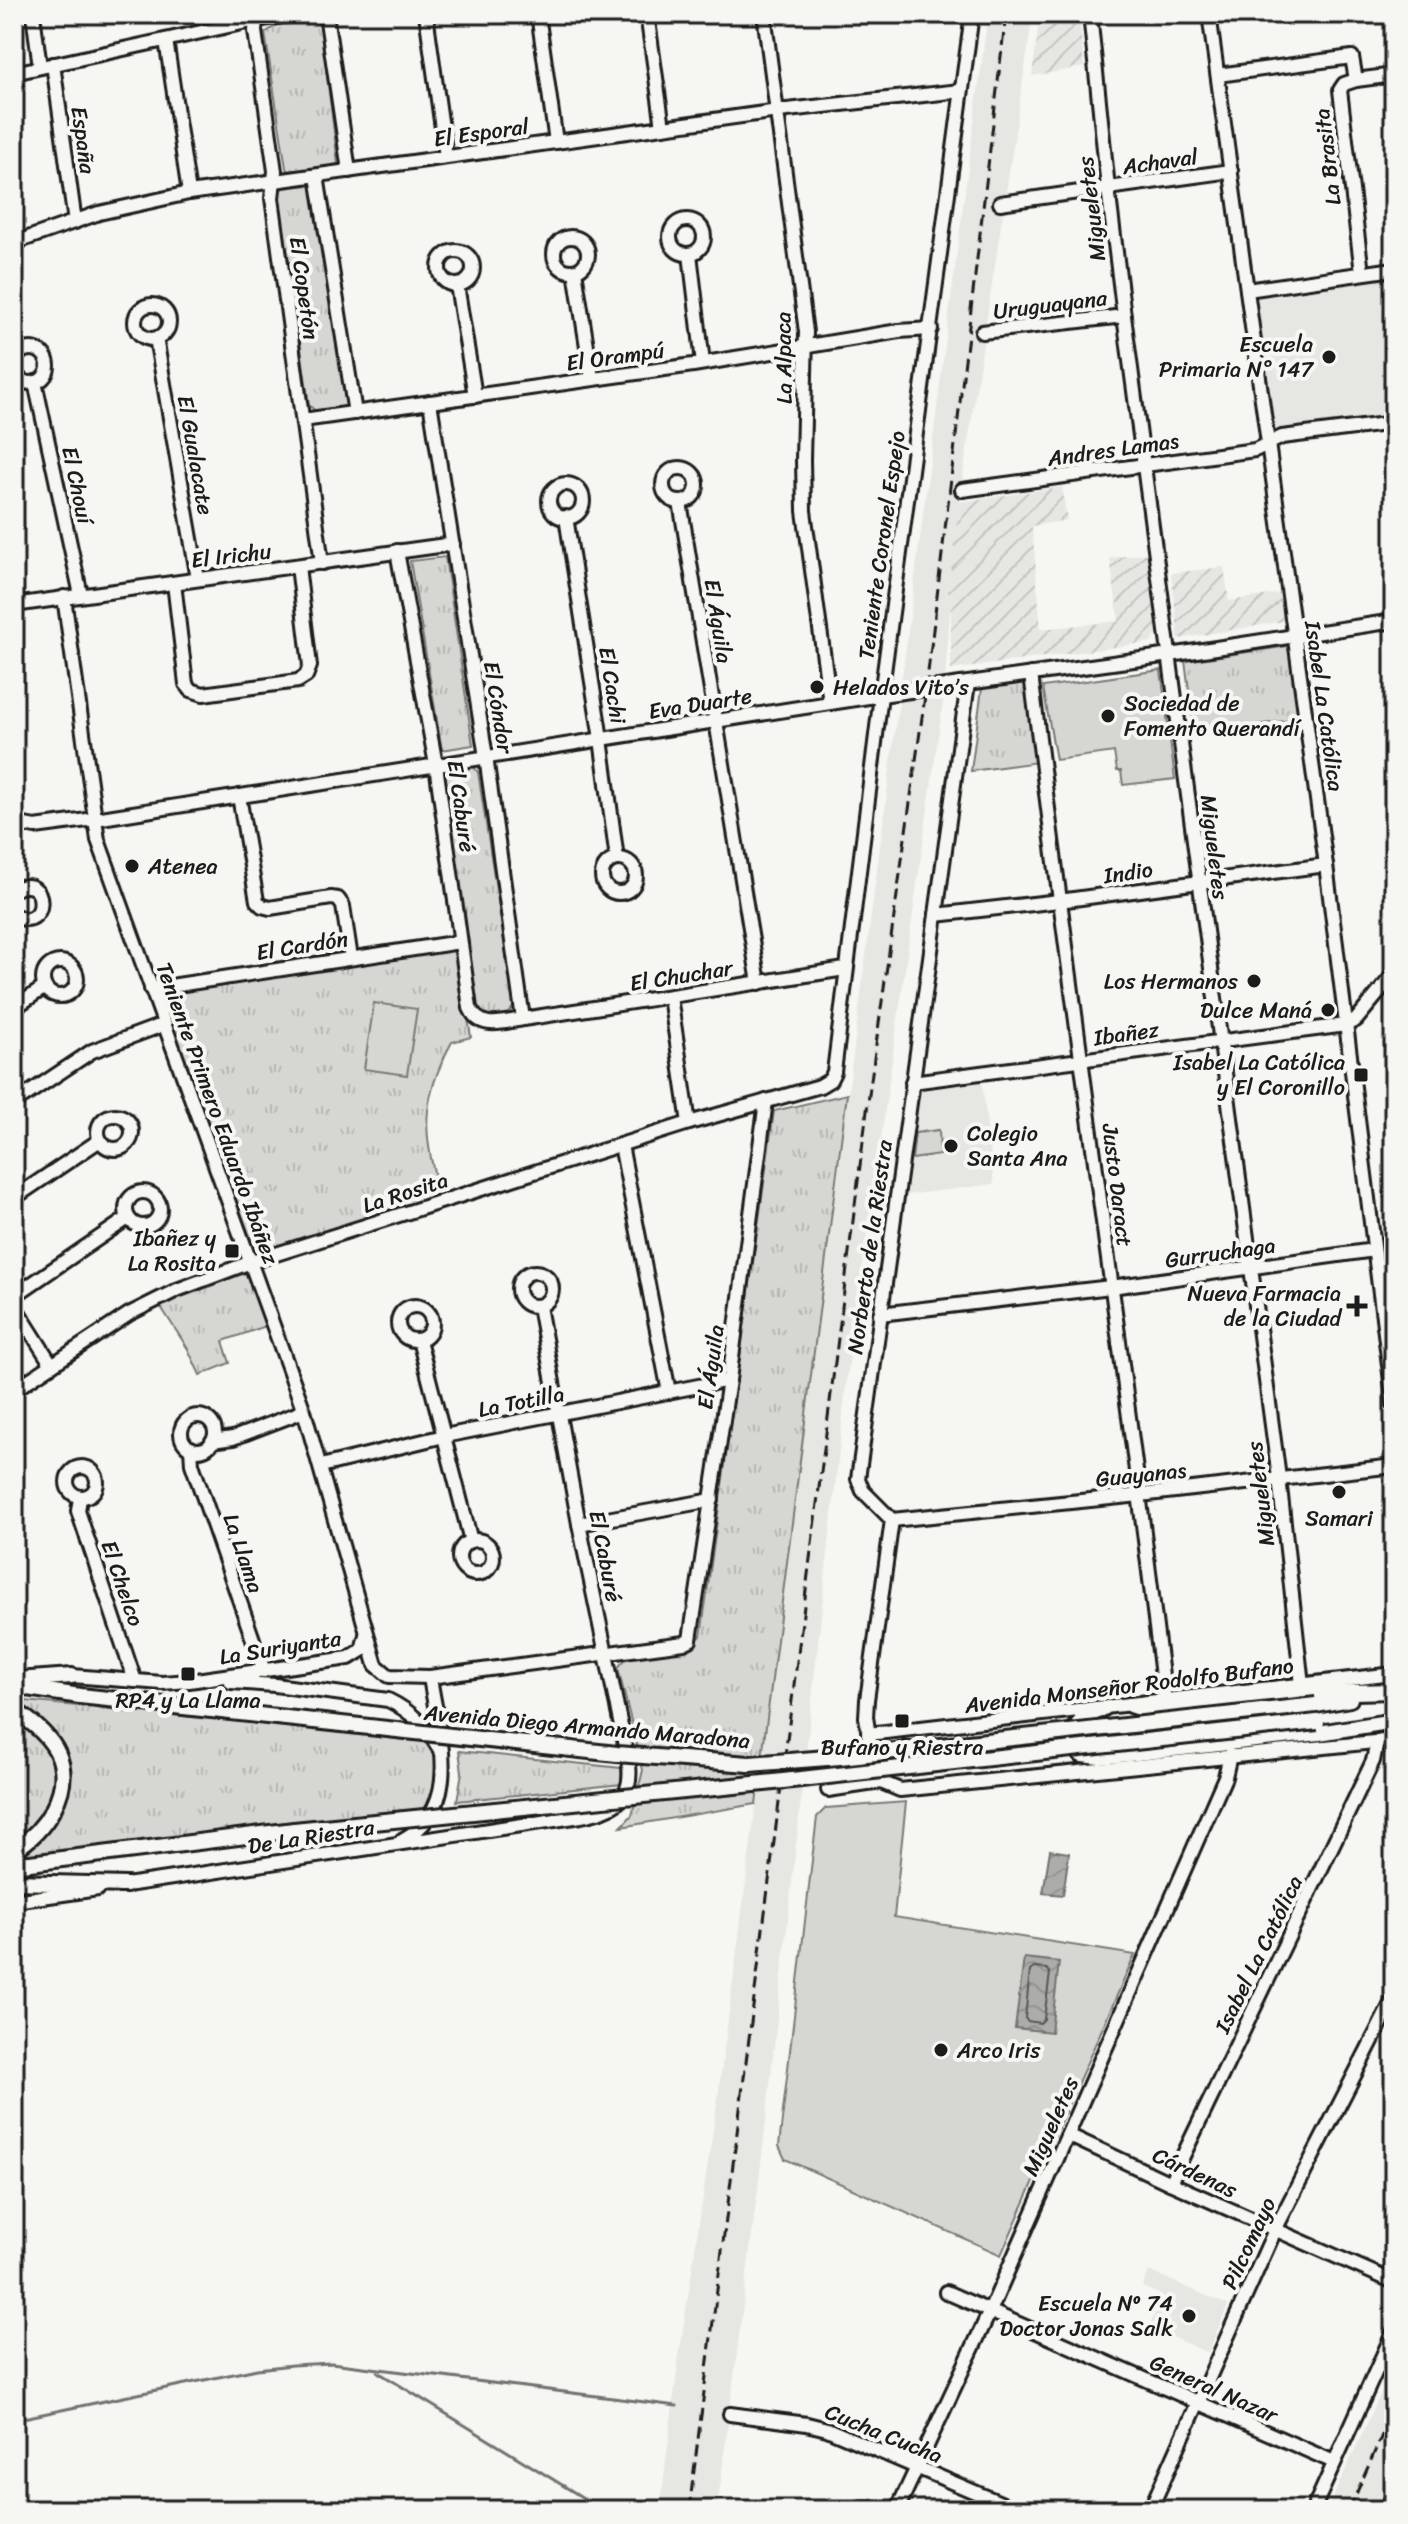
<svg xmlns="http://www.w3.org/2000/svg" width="1408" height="2524" font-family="Sriracha,sans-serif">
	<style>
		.built { fill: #e6e6e2 }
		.industrial { fill: url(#industrial-furrows) }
		.grass { fill: url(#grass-tufts); stroke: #797977; stroke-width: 2 }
		.pitch { fill: #d6d6d2; stroke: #797977; stroke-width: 2 }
		.water { fill: url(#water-waves); stroke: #727271; stroke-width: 2 }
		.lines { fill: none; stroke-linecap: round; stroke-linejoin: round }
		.shore { stroke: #565654; stroke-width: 2 }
		.stream { stroke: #727271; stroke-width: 3 }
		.minor-casing { stroke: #1c1c1c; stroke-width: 18 }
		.major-casing { stroke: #1c1c1c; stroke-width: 20 }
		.minor { stroke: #f6f6f2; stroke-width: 12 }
		.major { stroke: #f6f6f2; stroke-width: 14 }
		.rail { stroke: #1c1c1c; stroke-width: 3; stroke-dasharray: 12 6; stroke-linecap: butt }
		.major-bridge-casing { stroke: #1c1c1c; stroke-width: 20; stroke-linecap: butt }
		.major-bridge { stroke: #f6f6f2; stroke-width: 14 }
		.poi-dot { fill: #1c1c1c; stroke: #f6f6f2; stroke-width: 3 }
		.labels { text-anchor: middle; stroke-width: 8; stroke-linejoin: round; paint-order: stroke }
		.street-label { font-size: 22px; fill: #1c1c1c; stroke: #f6f6f2 }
		.poi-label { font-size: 22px; fill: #1c1c1c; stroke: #f6f6f2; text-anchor: end }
	</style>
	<defs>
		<pattern id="industrial-furrows" width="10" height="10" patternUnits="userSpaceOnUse" patternTransform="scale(2)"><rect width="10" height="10" fill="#e6e6e2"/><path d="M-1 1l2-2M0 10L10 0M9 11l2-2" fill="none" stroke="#c5c5c1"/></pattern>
		<pattern id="grass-tufts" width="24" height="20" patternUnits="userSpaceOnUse" patternTransform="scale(2)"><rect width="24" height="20" fill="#d6d6d2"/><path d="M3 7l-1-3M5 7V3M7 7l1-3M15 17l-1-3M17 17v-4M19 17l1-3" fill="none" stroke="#b7b7b4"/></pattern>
		<pattern id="water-waves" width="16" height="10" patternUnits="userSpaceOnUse" patternTransform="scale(2)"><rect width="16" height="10" fill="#acaca9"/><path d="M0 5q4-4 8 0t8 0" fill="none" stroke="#939391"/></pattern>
	</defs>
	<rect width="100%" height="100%" fill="#f6f6f2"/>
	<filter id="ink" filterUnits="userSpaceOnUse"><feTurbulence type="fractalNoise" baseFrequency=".0125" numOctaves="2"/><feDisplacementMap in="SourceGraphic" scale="16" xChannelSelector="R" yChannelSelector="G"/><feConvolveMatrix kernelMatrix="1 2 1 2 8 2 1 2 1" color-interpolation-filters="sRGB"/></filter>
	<g filter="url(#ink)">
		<g class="built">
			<path d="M988 14H1033L959 502 943 702 847 1377 764 2139 717 2510H660L678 2363 718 2097Z"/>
			<path d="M1394 278V418L1274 432 1256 297Z"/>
			<path d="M982 1082 994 1184 907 1195 919 1090Z"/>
			<path d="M1149 2271 1228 2305 1208 2353 1149 2327 1163 2296 1142 2287Z"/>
			<path d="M1394 2365V2481L1381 2510H1327Z"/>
		</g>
		<g class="industrial">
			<path d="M1040 14H1079L1084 67 1032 76Z"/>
			<path d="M1062 487 1067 520 1032 526 1041 629 1119 621 1110 558 1149 553 1159 631 1151 642 951 670V612L948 594 959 502Z"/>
			<path d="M1224 567 1229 601 1282 593 1285 621 1179 639 1171 573Z"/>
		</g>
		<g class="grass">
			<path d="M315 20 321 28 338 164 335 168 294 175 286 168 265 33 277 25Z"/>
			<path d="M309 185 314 190 348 406 316 412 309 405 279 194 282 188Z"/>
			<path d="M445 557 473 745 442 750 410 561Z"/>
			<path d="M1289 646 1299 719 1195 734 1185 661Z"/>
			<path d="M1026 681 1038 762 971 771 982 688Z"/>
			<path d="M473 766 478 772 514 1005 509 1014 488 1018 479 1015 475 1006 442 775 448 770Z"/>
			<path d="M449 950 456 952 458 957 471 1037 452 1042C420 1100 422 1136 441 1197L268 1251 258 1252 253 1245 164 1005V994L176 990Z"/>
			<path d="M847 1094 756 1804 621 1827 632 1815 643 1770 618 1668C634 1640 681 1662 701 1636L774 1111Z"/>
			<path d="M939 1130 940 1155 912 1159 915 1133Z"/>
			<path d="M241 1270 250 1273 269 1325 223 1341 230 1363 200 1375 188 1349 159 1304Z"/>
			<path d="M14 1700 311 1728 428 1742C444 1765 435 1787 428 1812L14 1857Z"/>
			<path d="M459 1751 621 1768 622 1784 457 1801 462 1772Z"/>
		</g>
		<g class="pitch">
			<path d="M1161 670 1175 779 1123 785 1121 771H1117L1114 752 1056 760 1043 687Z"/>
			<path d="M374 1003 417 1009 407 1075 364 1069Z"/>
			<path d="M906 1802 894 1917 1135 1955 1001 2255 785 2159 779 2146 817 1817 826 1808Z"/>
		</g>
		<g class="water">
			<path d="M1050 1850 1069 1853 1063 1895 1043 1893Z"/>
			<path d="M1024 1958 1059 1962 1051 2032 1015 2028Z"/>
		</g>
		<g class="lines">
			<path class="shore" d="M1034 1968 1047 1969 1050 1973 1044 2019 1040 2023 1027 2021 1025 2018 1030 1971Z"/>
			<g class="stream">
				<path d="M378 2372 603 2510"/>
				<path d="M14 2420 257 2369 292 2365 331 2363 677 2406"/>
			</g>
			<g class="minor-casing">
				<g id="minor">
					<path d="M33 14 40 67"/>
					<path d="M326 14 349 171"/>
					<path d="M426 14 446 157"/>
					<path d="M538 14 556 142"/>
					<path d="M647 14 663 127"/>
					<path d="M764 14 806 332 803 460 804 511 830 703"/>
					<path d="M1090 14 1108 188 1124 316 1279 1478 1302 1685"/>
					<path d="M1209 14 1326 865 1394 1405"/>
					<path d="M256 20 255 31 275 171 272 198 322 563"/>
					<path d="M166 40 189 193"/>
					<path d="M53 64 75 222"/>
					<path d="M14 73 256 20 295 14"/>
					<path d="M1218 75 1352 57 1356 80"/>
					<path d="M317 176 355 413"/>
					<path d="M1000 203 1231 171"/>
					<circle cx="687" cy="237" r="17"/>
					<circle cx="571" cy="254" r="17"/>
					<path d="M14 243 99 213 189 193 778 111 960 91"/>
					<circle cx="456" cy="268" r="17"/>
					<path d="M690 254 703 363"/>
					<path d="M575 271 592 378"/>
					<path d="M1362 273 1340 90 1344 84 1356 80 1394 75"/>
					<path d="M457 285 475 396"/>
					<path d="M1247 290 1394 269"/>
					<circle cx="152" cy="322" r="17"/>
					<path d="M982 332 1124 316"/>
					<path d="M156 338 198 579"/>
					<circle cx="31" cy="366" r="17"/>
					<path d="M35 382 81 595"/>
					<path d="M430 402 486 757 523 1019"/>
					<path d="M303 420 693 365 899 331 931 329"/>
					<circle cx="680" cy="485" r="17"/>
					<circle cx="566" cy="501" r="17"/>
					<path d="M962 490 1255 450 1282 437 1394 423"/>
					<path d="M680 502 759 983"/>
					<path d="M566 517 601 739 617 859"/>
					<path d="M397 551 436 765 470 1008C480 1031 503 1022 523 1019L845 969"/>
					<path d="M174 583 186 684 191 690 203 694 298 681 306 676 310 666 298 566"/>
					<path d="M64 597 98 840 304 1411 376 1665 389 1676 430 1677 684 1643 690 1640 729 1380 766 1101"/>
					<path d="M14 605 453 544"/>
					<path d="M1031 674C1073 1017 1124 1358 1165 1701"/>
					<path d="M968 683 858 1479 863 1491 892 1520 867 1700 866 1717 875 1773 881 1782 900 1790 1394 1740"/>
					<path d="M239 796 257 901 262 906 270 908 331 898 338 899 343 906 351 958"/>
					<path d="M14 823 35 827 95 819 881 695 1170 655 1394 621"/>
					<circle cx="619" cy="876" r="17"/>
					<path d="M14 890C50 870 49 935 14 915"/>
					<path d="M936 915 1059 901 1326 865"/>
					<circle cx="60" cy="979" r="17"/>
					<path d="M151 989 460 942"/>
					<path d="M670 997 689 1123"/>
					<path d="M14 1008 45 987"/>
					<path d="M912 1082 1346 1025 1356 1020 1394 974"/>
					<path d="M14 1103 92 1051 165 1024"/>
					<circle cx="115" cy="1132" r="17"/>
					<path d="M621 1145 669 1392"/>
					<circle cx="143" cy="1209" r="17"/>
					<path d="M14 1198 100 1140"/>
					<circle cx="535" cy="1289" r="17"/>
					<path d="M14 1296 128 1218"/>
					<path d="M14 1305 52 1365"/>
					<circle cx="415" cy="1323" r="17"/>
					<path d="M880 1314 1111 1287 1374 1250"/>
					<path d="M419 1340 471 1541"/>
					<path d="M14 1390 129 1314 177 1290 251 1262 689 1123 820 1086 830 1080 834 1072 881 695 972 14"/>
					<circle cx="198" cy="1433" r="17"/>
					<path d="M212 1441 233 1438 304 1411"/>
					<path d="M191 1448 192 1464 264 1671"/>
					<path d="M321 1466 444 1436 729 1380"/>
					<circle cx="82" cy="1482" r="15"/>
					<path d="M80 1498 78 1511 135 1681"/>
					<path d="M892 1520 1140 1495 1394 1466"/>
					<path d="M579 1524 712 1500"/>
					<circle cx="476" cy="1557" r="17"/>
					<path d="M72 1676 162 1683 189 1681 349 1658 362 1650 366 1635"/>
					<path d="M231 1682 275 1685 388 1700C413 1712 426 1727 440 1750"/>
					<path d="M868 1734 1394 1674"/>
					<path d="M828 1790 881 1782"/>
					<path d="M402 1840C465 1806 438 1733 430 1677"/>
					<path d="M120 1886 581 1816C613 1810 633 1801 629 1765L579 1524 539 1306"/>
					<path d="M14 1901 98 1889"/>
					<path d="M1068 2135 1170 2183 1394 2282"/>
					<path d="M1170 2183 1373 1761 1377 1742"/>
					<path d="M946 2292 1334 2462"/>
					<path d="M730 2414 807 2424 827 2429 1017 2510"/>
					<path d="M897 2510 990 2311 1225 1777 1230 1755"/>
					<path d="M1150 2510 1275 2230 1394 1998"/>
					<path d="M1313 2510 1394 2331"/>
					<path d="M1387 2510 1394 2493"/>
				</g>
			</g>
			<g class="major-casing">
				<g id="major">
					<path d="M17 1680 72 1676"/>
					<path d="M14 1686 80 1696 314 1721"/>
					<path d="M1130 1705 1148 1711 1314 1693 1394 1691"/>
					<path d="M1316 1705 1350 1699"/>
					<path d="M1104 1708C1085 1717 1055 1733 1082 1755L1100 1757 1319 1733 1394 1721"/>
					<path d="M14 1710C31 1721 50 1736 58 1754 74 1790 44 1832 14 1850"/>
					<path d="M14 1865 294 1830"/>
					<path d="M14 1882 127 1885"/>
				</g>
			</g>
			<use href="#minor" class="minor"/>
			<use href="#major" class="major"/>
			<g class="rail">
				<path d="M689 2510 870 1087 926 689 1006 14"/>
				<path d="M1349 2510 1394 2408"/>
			</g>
			<g class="major-bridge-casing">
				<g id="major-bridge">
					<path d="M314 1721 617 1754 749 1764 840 1757 1316 1705"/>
					<path d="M294 1830 774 1782 1317 1722"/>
				</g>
			</g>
			<use href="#major-bridge" class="major-bridge"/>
		</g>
	</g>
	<g class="poi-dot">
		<circle cx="1329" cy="357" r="8"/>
		<circle cx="817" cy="687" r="8"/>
		<circle cx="1108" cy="716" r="8"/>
		<circle cx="132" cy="866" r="8"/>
		<circle cx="1254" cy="981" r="8"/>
		<circle cx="1328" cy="1010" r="8"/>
		<rect x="1353" y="1067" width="16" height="16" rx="4"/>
		<circle cx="951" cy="1146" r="8"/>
		<rect x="224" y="1243" width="16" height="16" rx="4"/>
		<path d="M1353 1294h8v8h8v8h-8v8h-8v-8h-8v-8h8z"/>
		<circle cx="1339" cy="1492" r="8"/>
		<rect x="180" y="1666" width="16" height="16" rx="4"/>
		<rect x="894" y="1713" width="16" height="16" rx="4"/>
		<circle cx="941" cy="2050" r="8"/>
		<circle cx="1189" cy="2316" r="8"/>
	</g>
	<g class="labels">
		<g class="street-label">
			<text transform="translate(481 132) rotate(-8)" y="8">El Esporal</text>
			<text transform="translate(84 140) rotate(82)" y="8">España</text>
			<text transform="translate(1327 157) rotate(-97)" y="8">La Brasita</text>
			<text transform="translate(1160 161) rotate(-8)" y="8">Achaval</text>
			<text transform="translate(1091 209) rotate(-97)" y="8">Migueletes</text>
			<text transform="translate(305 288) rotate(82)" y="8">El Copetón</text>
			<text transform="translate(1050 304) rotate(-7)" y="8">Uruguayana</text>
			<text transform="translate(615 356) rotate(-8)" y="8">El Orampú</text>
			<text transform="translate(783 358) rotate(-91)" y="8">La Alpaca</text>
			<text transform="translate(1113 449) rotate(-8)" y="8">Andres Lamas</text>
			<text transform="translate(196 455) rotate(80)" y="8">El Gualacate</text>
			<text transform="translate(78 485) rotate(78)" y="8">El Chouí</text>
			<text transform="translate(881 545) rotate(-82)" y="8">Teniente Coronel Espejo</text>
			<text transform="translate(231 555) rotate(-7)" y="8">El Irichu</text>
			<text transform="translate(719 621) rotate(81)" y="8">El Águila</text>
			<text transform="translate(613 685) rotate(81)" y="8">El Cachi</text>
			<text transform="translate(700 703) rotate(-9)" y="8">Eva Duarte</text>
			<text transform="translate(1325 706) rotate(82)" y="8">Isabel La Católica</text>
			<text transform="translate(499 707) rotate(81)" y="8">El Cóndor</text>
			<text transform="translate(462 806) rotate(82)" y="8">El Caburé</text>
			<text transform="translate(1215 847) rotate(83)" y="8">Migueletes</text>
			<text transform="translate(1128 872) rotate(-8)" y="8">Indio</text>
			<text transform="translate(302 945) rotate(-9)" y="8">El Cardón</text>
			<text transform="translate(681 975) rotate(-9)" y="8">El Chuchar</text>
			<text transform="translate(1126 1033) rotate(-8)" y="8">Ibañez</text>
			<text transform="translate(218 1113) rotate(70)" y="8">Teniente Primero Eduardo Ibáñez</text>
			<text transform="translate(1118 1185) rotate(83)" y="8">Justo Daract</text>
			<text transform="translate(405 1192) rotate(-18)" y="8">La Rosita</text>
			<text transform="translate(869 1247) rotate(-82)" y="8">Norberto de la Riestra</text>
			<text transform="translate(1220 1252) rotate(-8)" y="8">Gurruchaga</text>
			<text transform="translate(710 1367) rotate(-82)" y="8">El Águila</text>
			<text transform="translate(521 1401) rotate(-11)" y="8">La Totilla</text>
			<text transform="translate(1141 1474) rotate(-6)" y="8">Guayanas</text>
			<text transform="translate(1260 1494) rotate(-97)" y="8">Migueletes</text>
			<text transform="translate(244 1553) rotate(71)" y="8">La Llama</text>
			<text transform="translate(606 1556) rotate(79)" y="8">El Caburé</text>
			<text transform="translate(123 1583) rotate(71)" y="8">El Chelco</text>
			<text transform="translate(280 1647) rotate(-9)" y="8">La Suriyanta</text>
			<text transform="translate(1129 1685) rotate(-7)" y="8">Avenida Monseñor Rodolfo Bufano</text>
			<text transform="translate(587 1726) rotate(5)" y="8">Avenida Diego Armando Maradona</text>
			<text transform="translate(311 1836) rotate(-9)" y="8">De La Riestra</text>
			<text transform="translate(1258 1954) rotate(-64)" y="8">Isabel La Católica</text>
			<text transform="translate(1050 2126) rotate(-66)" y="8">Migueletes</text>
			<text transform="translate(1195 2172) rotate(25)" y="8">Cárdenas</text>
			<text transform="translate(1248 2243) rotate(-65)" y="8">Pilcomayo</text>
			<text transform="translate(1214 2388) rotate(24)" y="8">General Nazar</text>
			<text transform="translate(884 2433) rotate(22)" y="8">Cucha Cucha</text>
		</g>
		<g class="poi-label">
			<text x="1313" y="352">Escuela<tspan x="1313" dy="25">Primaria N° 147</tspan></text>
			<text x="833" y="695" text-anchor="start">Helados Vito’s</text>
			<text x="1124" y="711" text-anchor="start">Sociedad de<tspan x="1124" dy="25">Fomento Querandí</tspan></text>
			<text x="148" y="874" text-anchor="start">Atenea</text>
			<text x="1238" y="989">Los Hermanos</text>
			<text x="1312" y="1018">Dulce Maná</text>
			<text x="1345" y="1070">Isabel La Católica<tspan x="1345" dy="25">y El Coronillo</tspan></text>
			<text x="967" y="1141" text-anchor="start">Colegio<tspan x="967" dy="25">Santa Ana</tspan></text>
			<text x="216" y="1246">Ibañez y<tspan x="216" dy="25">La Rosita</tspan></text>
			<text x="1341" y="1301">Nueva Farmacia<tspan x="1341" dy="25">de la Ciudad</tspan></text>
			<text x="1339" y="1526" text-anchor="middle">Samari</text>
			<text x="188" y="1708" text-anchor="middle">RP4 y La Llama</text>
			<text x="902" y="1755" text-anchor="middle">Bufano y Riestra</text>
			<text x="957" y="2058" text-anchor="start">Arco Iris</text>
			<text x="1173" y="2311">Escuela Nº 74<tspan x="1173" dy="25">Doctor Jonas Salk</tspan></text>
		</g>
	</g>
	<rect width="1408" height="2524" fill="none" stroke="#f6f6f2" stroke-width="48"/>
	<rect x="24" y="24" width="1360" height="2476" fill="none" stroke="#1c1c1c" stroke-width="3" filter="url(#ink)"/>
</svg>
